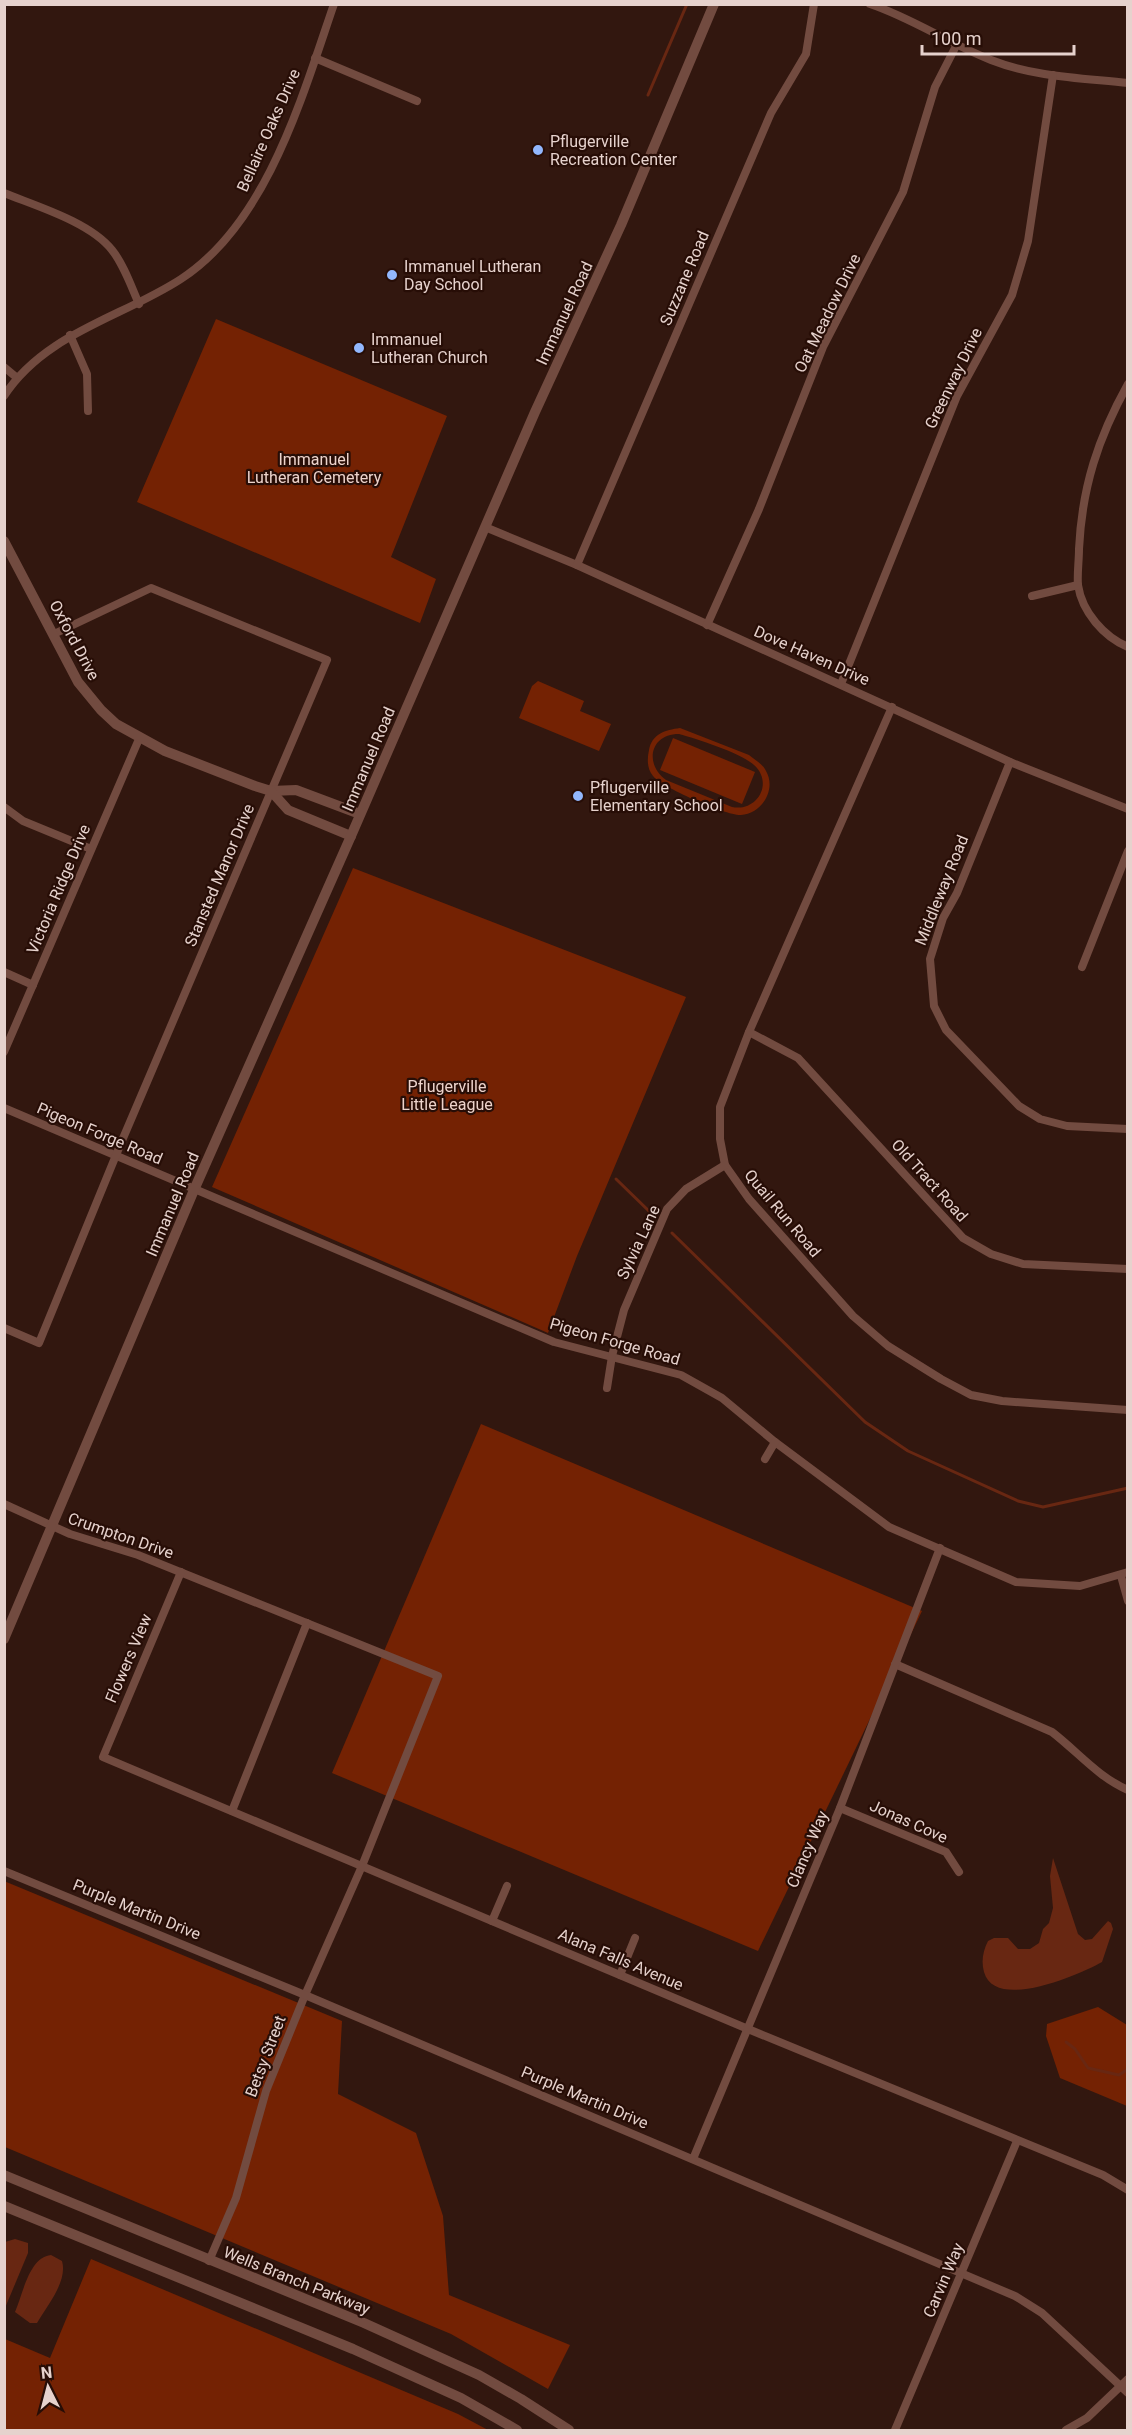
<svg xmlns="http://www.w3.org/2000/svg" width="1132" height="2435" font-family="Roboto,sans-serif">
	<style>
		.green { fill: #742203; fill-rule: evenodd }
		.water { fill: #682712 }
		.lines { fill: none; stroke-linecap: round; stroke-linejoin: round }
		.stream { stroke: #682712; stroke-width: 3 }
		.minor { stroke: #724b40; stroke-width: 8 }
		.tertiary { stroke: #724b40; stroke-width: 10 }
		.poi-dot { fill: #92b7fd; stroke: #270d06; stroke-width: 2 }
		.labels { text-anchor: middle; stroke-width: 4.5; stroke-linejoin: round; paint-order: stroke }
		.street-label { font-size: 16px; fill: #e6d2cd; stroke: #270d06 }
		.poi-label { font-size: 16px; fill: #e6d2cd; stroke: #270d06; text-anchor: start }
		.park-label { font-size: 16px; fill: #edd3cb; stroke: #270d06 }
	</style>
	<rect width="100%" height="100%" fill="#32170f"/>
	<g class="green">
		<path d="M216 319 447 416 391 557 436 579 420 623 137 502Z"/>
		<path d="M538 681 584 701 580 711 611 724 599 751 519 718 532 686Z"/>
		<path d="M680 728 749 755C755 760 763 764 766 771 777 790 761 814 741 815 727 816 661 787 653 776 647 769 647 759 649 750 652 734 665 730 680 728ZM679 734C697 739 741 753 754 765 774 783 757 812 732 807L666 780C644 764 650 734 679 734Z"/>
		<path d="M673 738 755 772 742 804 660 770Z"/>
		<path d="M353 868 686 997 577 1256 548 1333 212 1187Z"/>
		<path d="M481 1424 922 1611 758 1951 332 1773Z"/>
		<path d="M4 1881 342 2021 338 2094 416 2133 443 2216 449 2295 570 2345 548 2389 451 2334 5 2147Z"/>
		<path d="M1098 2007 1127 2025V2106L1060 2078 1046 2036 1047 2024Z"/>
		<path d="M91 2259 458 2414 488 2430H5V2339L50 2358Z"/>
	</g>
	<g class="water">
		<path d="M1053 1858 1078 1934 1085 1940 1092 1939 1108 1921 1111 1923 1113 1929 1102 1962C1081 1974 995 2012 984 1972 981 1961 983 1951 988 1941L994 1938H1008L1018 1949H1030L1039 1943 1043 1929 1049 1923 1053 1908 1050 1876Z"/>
		<path d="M15 2239 28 2243V2253L5 2308V2242Z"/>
		<path d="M51 2255 62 2261C68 2281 47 2306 37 2323H30L15 2312C23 2294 29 2257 51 2255Z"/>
	</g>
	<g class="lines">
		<g class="stream">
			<path d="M648 95 687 4"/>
			<path d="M616 1179 651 1213"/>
			<path d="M672 1233 865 1422 908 1451 1018 1501 1043 1507 1128 1488"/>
			<path d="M1066 2042 1075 2049 1088 2068 1119 2075 1128 2069"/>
		</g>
		<g class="minor">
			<path d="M870 4C912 18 950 44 991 60 1034 77 1082 78 1128 83"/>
			<path d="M315 58 417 101"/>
			<path d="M4 193C36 206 90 222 112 250 124 265 131 286 139 304"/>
			<path d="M70 335 87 374 88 411"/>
			<path d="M4 367 16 377"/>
			<path d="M1128 384C1098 438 1082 487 1079 549 1079 561 1077 574 1078 585 1082 612 1104 637 1128 647"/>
			<path d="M4 396C45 333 121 318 181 279 267 223 302 97 334 4"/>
			<path d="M485 527 577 565 1010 762 1128 809"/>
			<path d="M577 565 771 113 806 54 814 4"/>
			<path d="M1032 596 1078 585"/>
			<path d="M707 625 759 509 823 347 903 192 935 87 956 46"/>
			<path d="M841 684 957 396 1012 295 1028 241 1053 75"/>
			<path d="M892 707 749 1032 720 1107V1139L725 1165 749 1199 853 1316 888 1346 941 1379 971 1395 1002 1401 1128 1410"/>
			<path d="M1010 762 957 893 943 918 930 959 934 1006 946 1030 1019 1106 1040 1119 1067 1126 1128 1129"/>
			<path d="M4 807 23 821 91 849"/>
			<path d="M1082 967 1128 851"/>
			<path d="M4 972 33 985"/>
			<path d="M749 1032 798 1058 963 1238 991 1254 1023 1264 1128 1269"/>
			<path d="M4 1052 139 739"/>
			<path d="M4 1108 554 1342 681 1375 722 1398 775 1442 889 1527 1016 1582 1080 1586 1128 1572"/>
			<path d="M4 1328 39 1343 121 1143 327 660 151 588 54 634"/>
			<path d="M607 1388 612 1356 624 1310 667 1209 686 1189 725 1165"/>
			<path d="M765 1459 775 1442"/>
			<path d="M4 1504 70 1534 138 1555 438 1676 362 1866 305 1995 266 2091 236 2198 209 2261"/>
			<path d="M181 1572 103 1757 748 2029 1103 2175 1128 2190"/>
			<path d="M1121 1576 1128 1601"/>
			<path d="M895 1664 1052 1732C1078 1752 1098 1777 1128 1790"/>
			<path d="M840 1808 946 1852 959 1872"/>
			<path d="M232 1811 307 1623"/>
			<path d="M4 1871 305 1995 1015 2296 1042 2313 1128 2393"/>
			<path d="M492 1921 507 1886"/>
			<path d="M620 1975 635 1938"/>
			<path d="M693 2159 840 1808 940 1548"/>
			<path d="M895 2430 1017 2141"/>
			<path d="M1066 2430 1087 2418 1128 2379"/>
		</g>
		<g class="tertiary">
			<path d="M4 541 78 682 101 710 116 724 165 751 255 786 271 791 296 790 360 814"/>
			<path d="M271 791 288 810 351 836"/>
			<path d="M4 1639 194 1190 351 836 535 412 621 225 714 4"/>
			<path d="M4 2175 364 2323 479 2375 521 2399 569 2430"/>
			<path d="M4 2206 353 2349 461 2398 517 2430"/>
		</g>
	</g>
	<g class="poi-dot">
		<circle cx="538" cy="150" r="6"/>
		<circle cx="392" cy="275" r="6"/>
		<circle cx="359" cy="348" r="6"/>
		<circle cx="578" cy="796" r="6"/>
	</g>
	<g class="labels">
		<g class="street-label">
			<text transform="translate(268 130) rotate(-66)" y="6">Bellaire Oaks Drive</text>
			<text transform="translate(684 278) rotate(-67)" y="6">Suzzane Road</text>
			<text transform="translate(564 313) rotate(-65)" y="6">Immanuel Road</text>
			<text transform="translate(827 313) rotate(-64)" y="6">Oat Meadow Drive</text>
			<text transform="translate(953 378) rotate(-64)" y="6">Greenway Drive</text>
			<text transform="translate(75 640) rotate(62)" y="6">Oxford Drive</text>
			<text transform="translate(812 655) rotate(24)" y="6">Dove Haven Drive</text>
			<text transform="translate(368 759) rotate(-67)" y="6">Immanuel Road</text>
			<text transform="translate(219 875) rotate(-67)" y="6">Stansted Manor Drive</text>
			<text transform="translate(58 889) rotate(-67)" y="6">Victoria Ridge Drive</text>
			<text transform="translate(941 890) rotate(-68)" y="6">Middleway Road</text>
			<text transform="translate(100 1133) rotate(23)" y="6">Pigeon Forge Road</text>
			<text transform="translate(930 1180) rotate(48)" y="6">Old Tract Road</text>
			<text transform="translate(172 1204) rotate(-67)" y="6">Immanuel Road</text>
			<text transform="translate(783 1213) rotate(50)" y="6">Quail Run Road</text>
			<text transform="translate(638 1242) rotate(-65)" y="6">Sylvia Lane</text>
			<text transform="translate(615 1341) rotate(16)" y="6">Pigeon Forge Road</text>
			<text transform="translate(121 1535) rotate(19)" y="6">Crumpton Drive</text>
			<text transform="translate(128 1658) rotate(-67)" y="6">Flowers View</text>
			<text transform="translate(909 1821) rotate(24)" y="6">Jonas Cove</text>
			<text transform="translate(807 1849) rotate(-67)" y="6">Clancy Way</text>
			<text transform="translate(137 1909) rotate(22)" y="6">Purple Martin Drive</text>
			<text transform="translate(621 1959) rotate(23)" y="6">Alana Falls Avenue</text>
			<text transform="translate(265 2056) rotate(-69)" y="6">Betsy Street</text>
			<text transform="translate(585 2097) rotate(23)" y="6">Purple Martin Drive</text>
			<text transform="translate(297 2280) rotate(22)" y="6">Wells Branch Parkway</text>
			<text transform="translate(943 2280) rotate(-67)" y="6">Carvin Way</text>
		</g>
		<g class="poi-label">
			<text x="550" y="147">Pflugerville<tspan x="550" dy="18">Recreation Center</tspan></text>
			<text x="404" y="272">Immanuel Lutheran<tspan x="404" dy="18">Day School</tspan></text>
			<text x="371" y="345">Immanuel<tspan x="371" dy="18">Lutheran Church</tspan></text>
			<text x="590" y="793">Pflugerville<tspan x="590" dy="18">Elementary School</tspan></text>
		</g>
		<g class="park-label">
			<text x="314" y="465">Immanuel<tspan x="314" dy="18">Lutheran Cemetery</tspan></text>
			<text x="447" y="1092">Pflugerville<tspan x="447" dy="18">Little League</tspan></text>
		</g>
	</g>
	<rect width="1132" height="2435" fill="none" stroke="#e6d2cd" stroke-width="12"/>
	<g transform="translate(48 2387) rotate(354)" stroke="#270d06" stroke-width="4.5" paint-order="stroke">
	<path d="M0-4.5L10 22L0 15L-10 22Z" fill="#e6d2cd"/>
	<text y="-9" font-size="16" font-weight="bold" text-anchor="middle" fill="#e6d2cd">N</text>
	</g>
	<path d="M922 45v9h152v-9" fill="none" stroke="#e6d2cd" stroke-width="3"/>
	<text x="931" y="45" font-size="18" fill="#e6d2cd" stroke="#270d06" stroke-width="4.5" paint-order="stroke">100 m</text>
</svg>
